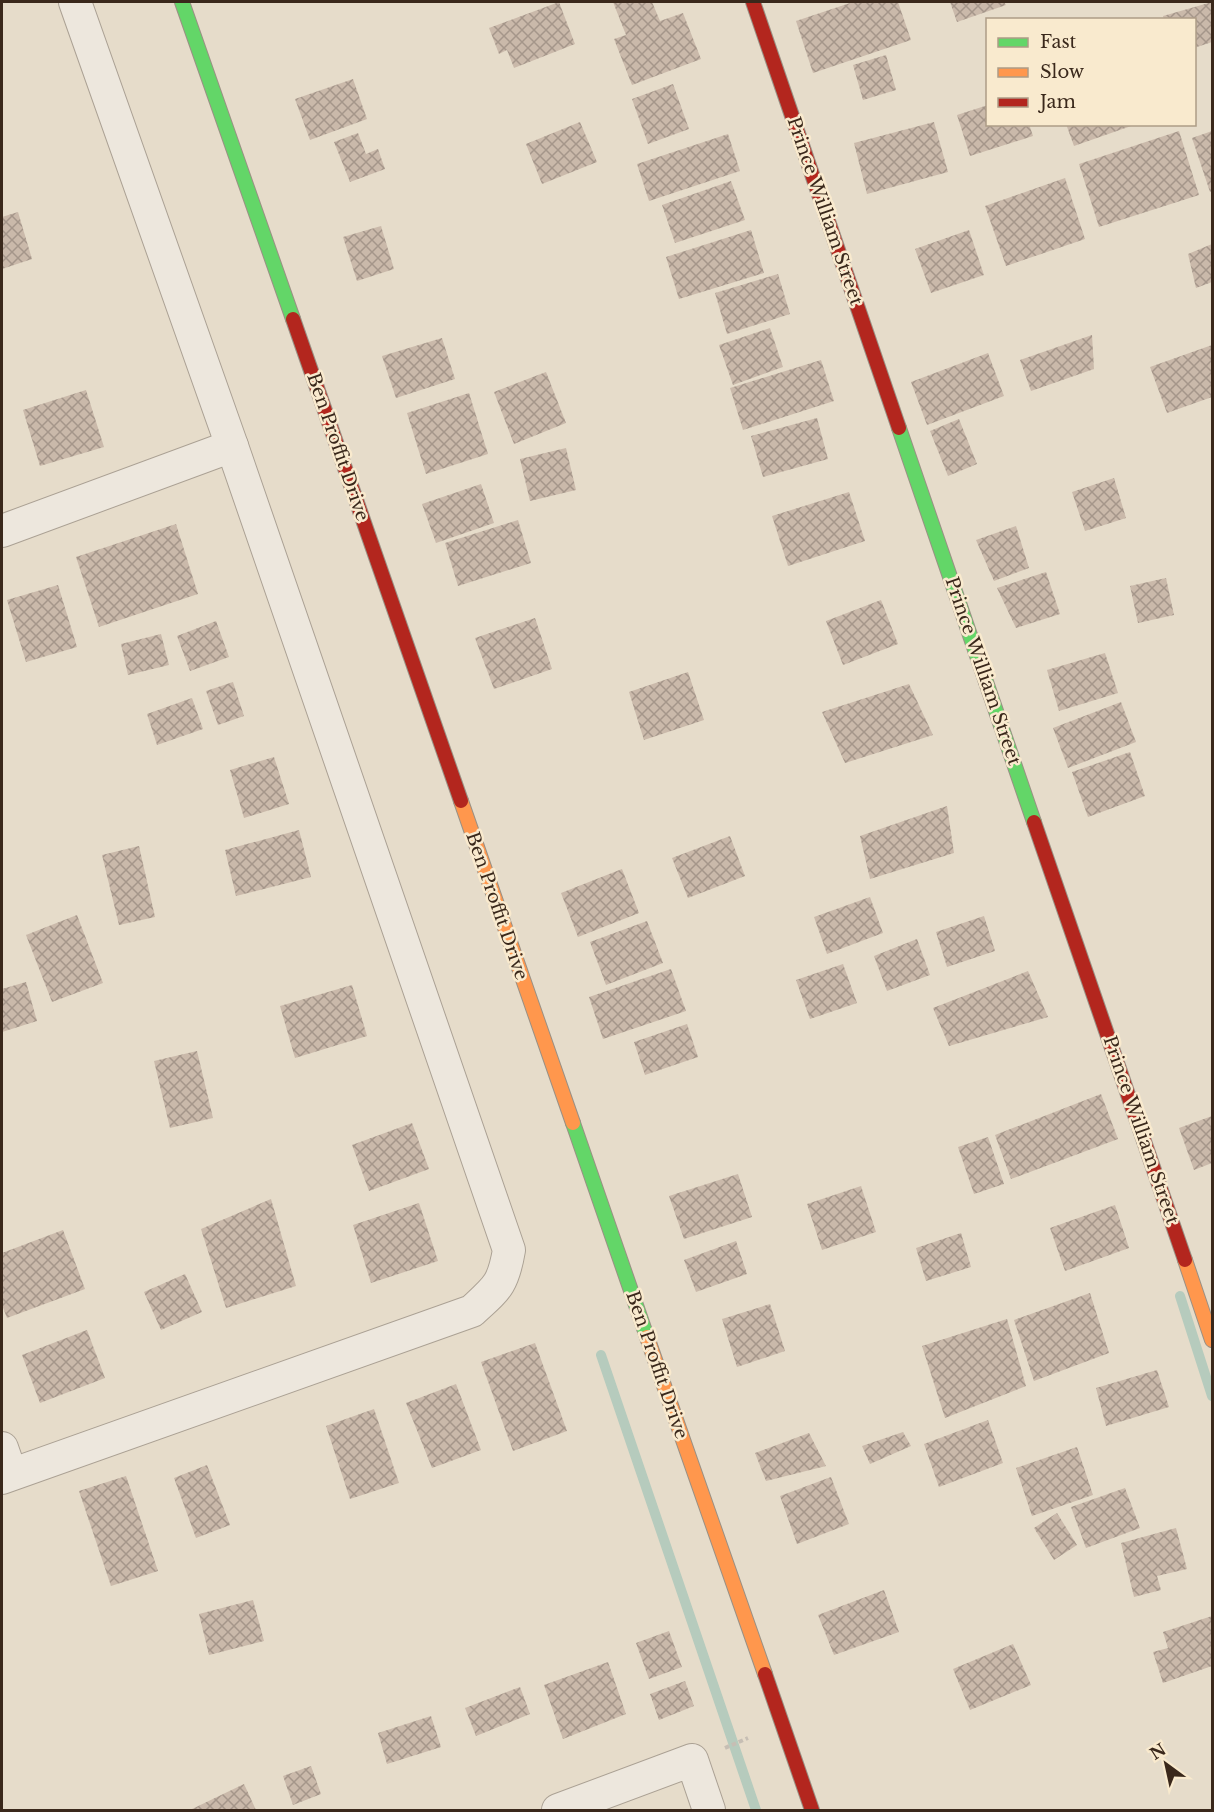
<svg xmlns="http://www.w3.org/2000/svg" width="1214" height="1812" font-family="'Libre Baskerville',serif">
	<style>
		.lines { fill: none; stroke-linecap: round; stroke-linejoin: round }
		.stream { stroke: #b6cbbd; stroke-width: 10 }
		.building { fill: url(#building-cross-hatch) }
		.street-casing { stroke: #aba194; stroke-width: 34 }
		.fast-casing { stroke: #9a9084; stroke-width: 16 }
		.slow-casing { stroke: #9a9084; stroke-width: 16 }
		.jam-casing { stroke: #9a9084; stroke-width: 16 }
		.path { stroke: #c6beb4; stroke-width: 4; stroke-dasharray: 4.5 3; stroke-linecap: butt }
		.street { stroke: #ede7dd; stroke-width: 32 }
		.fast { stroke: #63d668; stroke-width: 14 }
		.slow { stroke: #ff974d; stroke-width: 14 }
		.jam { stroke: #b3261e; stroke-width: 14 }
		.labels { text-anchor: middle; stroke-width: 5; stroke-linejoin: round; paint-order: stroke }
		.street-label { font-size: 18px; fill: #3a281b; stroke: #f9eace }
	</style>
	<defs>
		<pattern id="building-cross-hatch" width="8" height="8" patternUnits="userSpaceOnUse" patternTransform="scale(1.5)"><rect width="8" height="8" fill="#cab9aa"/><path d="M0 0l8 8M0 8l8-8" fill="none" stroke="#a5968a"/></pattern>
	</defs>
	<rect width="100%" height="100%" fill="#e6dcca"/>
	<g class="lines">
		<g class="stream">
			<path d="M1180 1296 1212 1396"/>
			<path d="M601 1355 756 1810"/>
		</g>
	</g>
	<g class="building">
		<path d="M559 2 575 44 514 68 507 50 499 54 489 28Z"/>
		<path d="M613 2H652L660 21 683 13 701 59 632 85 614 39 626 35Z"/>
		<path d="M853 2H898L911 40 813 73 796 21Z"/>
		<path d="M950 2H1004L1006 5 957 22Z"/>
		<path d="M1212 2V42L1194 48V20H1164L1163 16Z"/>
		<path d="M886 55 896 90 863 100 853 65Z"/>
		<path d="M353 79 367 119 310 140 295 99Z"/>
		<path d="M673 84 689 129 648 144 632 99Z"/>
		<path d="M988 105V124H1029L1033 136 970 156 957 115Z"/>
		<path d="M580 122 597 162 542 184 526 144Z"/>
		<path d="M934 122 948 172 867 194 854 143Z"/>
		<path d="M1066 124H1134V125L1074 146Z"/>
		<path d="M1179 131 1199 195 1099 227 1079 164Z"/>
		<path d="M1212 131V191L1210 192 1192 138Z"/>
		<path d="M358 133 366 154 378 149 385 169 350 182 334 142Z"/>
		<path d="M728 134 740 171 649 201 637 164Z"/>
		<path d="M1065 178 1085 239 1006 266 985 206Z"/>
		<path d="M731 181 745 220 675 243 662 205Z"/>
		<path d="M18 212 32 259 2 269V217Z"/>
		<path d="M381 226 394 269 357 281 343 237Z"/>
		<path d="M751 230 764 273 679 299 666 257Z"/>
		<path d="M969 230 984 275 931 293 915 249Z"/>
		<path d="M1212 244V282L1196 288 1188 254Z"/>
		<path d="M778 274 790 314 727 334 715 293Z"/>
		<path d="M770 328 783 367 733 385 719 345Z"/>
		<path d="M1092 335 1094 369 1031 391 1020 360Z"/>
		<path d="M442 338 455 379 396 398 382 356Z"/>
		<path d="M1212 345V397L1167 413 1150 367Z"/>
		<path d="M988 353 1004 396 927 425 911 382Z"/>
		<path d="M821 360 834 401 743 430 730 388Z"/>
		<path d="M546 372 566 423 514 444 494 392Z"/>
		<path d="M86 390 104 447 40 466 23 410Z"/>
		<path d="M469 393 488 454 426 474 407 413Z"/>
		<path d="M817 418 828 459 763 477 751 436Z"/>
		<path d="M959 419 977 464 948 476 930 431Z"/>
		<path d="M566 448 576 490 530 501 520 459Z"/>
		<path d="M1114 478 1126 518 1085 531 1072 492Z"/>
		<path d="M481 484 494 523 436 543 422 504Z"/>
		<path d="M849 492 865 541 788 566 772 516Z"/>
		<path d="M518 520 531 563 458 586 445 543Z"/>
		<path d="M176 524 198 594 99 627 76 557Z"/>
		<path d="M1016 526 1029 568 994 581 976 540Z"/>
		<path d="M1046 572 1060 614 1016 628 997 588Z"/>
		<path d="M1166 578 1174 615 1138 623 1130 586Z"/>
		<path d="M58 585 77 647 26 662 7 600Z"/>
		<path d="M881 600 898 644 843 665 826 621Z"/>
		<path d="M535 618 552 669 494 689 475 638Z"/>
		<path d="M216 621 229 657 190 671 177 636Z"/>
		<path d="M161 634 169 665 128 675 121 644Z"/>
		<path d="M1105 653 1118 693 1059 711 1047 670Z"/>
		<path d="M688 672 704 720 644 740 629 692Z"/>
		<path d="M233 682 244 716 218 725 206 691Z"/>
		<path d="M909 684 933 735 845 763 822 712Z"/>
		<path d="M192 698 203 729 157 745 147 714Z"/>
		<path d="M1121 702 1136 742 1068 768 1053 728Z"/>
		<path d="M1130 752 1145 796 1088 817 1072 772Z"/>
		<path d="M274 757 289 804 244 818 230 770Z"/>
		<path d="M947 806 954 853 870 879 860 836Z"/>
		<path d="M299 830 311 877 236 896 225 850Z"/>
		<path d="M730 836 745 876 688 898 672 858Z"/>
		<path d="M139 846 155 917 119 925 102 855Z"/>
		<path d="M622 869 639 913 578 937 561 893Z"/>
		<path d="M870 897 883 933 827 954 814 917Z"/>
		<path d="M77 915 103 983 52 1002 26 935Z"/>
		<path d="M984 916 995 951 947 967 936 932Z"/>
		<path d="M647 921 663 963 606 985 590 942Z"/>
		<path d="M917 939 930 975 887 991 874 956Z"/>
		<path d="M843 964 857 1003 810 1019 796 980Z"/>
		<path d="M671 969 686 1011 603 1039 589 997Z"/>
		<path d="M1028 971 1048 1017 949 1046 933 1008Z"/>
		<path d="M26 982 37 1021 2 1032V989Z"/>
		<path d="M352 985 367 1036 295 1058 280 1006Z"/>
		<path d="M687 1024 698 1057 645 1075 634 1042Z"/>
		<path d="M197 1051 213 1118 170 1128 154 1061Z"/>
		<path d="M1101 1094 1118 1139 1011 1179 995 1135Z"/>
		<path d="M1212 1116V1163L1194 1170 1179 1128Z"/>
		<path d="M412 1123 429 1169 369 1191 352 1145Z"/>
		<path d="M988 1137 1004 1184 974 1194 958 1147Z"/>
		<path d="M738 1174 752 1217 684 1239 669 1196Z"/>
		<path d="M861 1186 876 1232 822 1250 807 1204Z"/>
		<path d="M271 1199 296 1286 226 1308 201 1229Z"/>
		<path d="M419 1203 438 1261 371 1283 353 1225Z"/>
		<path d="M1115 1205 1129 1248 1065 1271 1050 1228Z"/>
		<path d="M63 1230 85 1289 7 1318 2 1305V1253Z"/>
		<path d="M961 1233 971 1267 926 1281 916 1248Z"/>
		<path d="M736 1241 747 1274 696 1292 684 1260Z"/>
		<path d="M185 1274 202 1312 161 1330 144 1292Z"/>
		<path d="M1090 1293 1109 1353 1034 1381 1014 1320Z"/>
		<path d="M770 1304 785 1351 737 1367 722 1319Z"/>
		<path d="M1007 1319 1026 1386 945 1418 922 1346Z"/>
		<path d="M87 1330 105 1378 40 1403 22 1355Z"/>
		<path d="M535 1343 567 1431 513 1451 481 1362Z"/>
		<path d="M1157 1370 1169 1407 1106 1426 1096 1388Z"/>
		<path d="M456 1384 481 1450 432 1468 406 1403Z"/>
		<path d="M374 1409 399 1483 350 1499 326 1426Z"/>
		<path d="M988 1420 1003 1463 939 1487 924 1444Z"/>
		<path d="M903 1432 911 1446 870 1464 862 1446Z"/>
		<path d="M809 1433 826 1466 766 1481 755 1453Z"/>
		<path d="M1077 1447 1093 1495 1032 1516 1016 1468Z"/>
		<path d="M207 1465 230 1525 196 1538 174 1478Z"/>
		<path d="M126 1476 158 1571 111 1586 79 1491Z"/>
		<path d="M831 1477 849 1524 797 1544 780 1496Z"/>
		<path d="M1125 1488 1140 1528 1086 1548 1071 1507Z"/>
		<path d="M1057 1513 1077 1545 1054 1560 1034 1528Z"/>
		<path d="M1176 1528 1187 1569 1157 1576 1161 1590 1134 1597 1121 1543Z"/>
		<path d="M884 1590 899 1632 834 1655 818 1615Z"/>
		<path d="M253 1600 264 1641 209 1655 199 1614Z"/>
		<path d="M1212 1616V1666L1163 1683 1153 1652 1168 1648 1163 1632Z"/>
		<path d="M669 1631 682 1667 649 1679 636 1643Z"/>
		<path d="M1013 1644 1031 1685 970 1710 953 1669Z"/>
		<path d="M608 1662 626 1714 563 1739 544 1685Z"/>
		<path d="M685 1681 694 1706 659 1720 650 1694Z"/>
		<path d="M520 1687 530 1714 476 1736 465 1708Z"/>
		<path d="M431 1716 441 1747 387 1764 378 1733Z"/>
		<path d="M311 1766 321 1794 293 1805 283 1776Z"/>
		<path d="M244 1784 256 1810H190Z"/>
	</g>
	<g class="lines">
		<g class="street-casing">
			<g id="street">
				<path d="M2 531 232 446"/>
				<path d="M2 1448 11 1474"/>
				<path d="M2 1478 472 1311C497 1288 503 1285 509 1250L232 446 75 2"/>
				<path d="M558 1810 692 1760 709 1810"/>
			</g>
		</g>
		<g class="fast-casing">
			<g id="fast">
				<path d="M182 2 293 319"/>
				<path d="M899 428 1034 822"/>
				<path d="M573 1123 647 1337"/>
			</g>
		</g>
		<g class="slow-casing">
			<g id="slow">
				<path d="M461 801 573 1123"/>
				<path d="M1185 1260 1212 1340"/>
				<path d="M647 1337 765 1674"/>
			</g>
		</g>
		<g class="jam-casing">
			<g id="jam">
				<path d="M753 2 899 428"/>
				<path d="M293 319 461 801"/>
				<path d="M1034 822 1185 1260"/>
				<path d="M765 1674 812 1810"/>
			</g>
		</g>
		<path class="path" d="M725 1748 748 1738"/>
		<use href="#street" class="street"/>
		<use href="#fast" class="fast"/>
		<use href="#slow" class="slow"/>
		<use href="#jam" class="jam"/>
	</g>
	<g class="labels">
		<g class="street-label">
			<text transform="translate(825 211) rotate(71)" y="6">Prince William Street</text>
			<text transform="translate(338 447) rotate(71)" y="6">Ben Proffit Drive</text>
			<text transform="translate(983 671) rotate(71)" y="6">Prince William Street</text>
			<text transform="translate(497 906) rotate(71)" y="6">Ben Proffit Drive</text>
			<text transform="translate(1141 1130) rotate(71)" y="6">Prince William Street</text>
			<text transform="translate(657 1365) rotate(71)" y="6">Ben Proffit Drive</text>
		</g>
	</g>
	<rect width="1214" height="1812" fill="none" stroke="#3a281b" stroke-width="6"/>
	<rect x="986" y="18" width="210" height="108" fill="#f9eace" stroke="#ad9c86" stroke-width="1.5"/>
	<rect x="998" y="38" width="30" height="9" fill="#63d668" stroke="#ad9c86" stroke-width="1.5"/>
	<text x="1040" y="48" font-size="18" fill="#3a281b">Fast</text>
	<rect x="998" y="68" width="30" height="9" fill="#ff974d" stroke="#ad9c86" stroke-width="1.5"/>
	<text x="1040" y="78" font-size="18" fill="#3a281b">Slow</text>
	<rect x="998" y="98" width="30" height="9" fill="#b3261e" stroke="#ad9c86" stroke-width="1.5"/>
	<text x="1040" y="108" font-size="18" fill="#3a281b">Jam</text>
	<g transform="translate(1166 1764) rotate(327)" stroke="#f9eace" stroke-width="4.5" paint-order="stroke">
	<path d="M0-4.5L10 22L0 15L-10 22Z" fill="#3a281b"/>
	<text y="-9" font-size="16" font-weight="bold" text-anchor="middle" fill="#3a281b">N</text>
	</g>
</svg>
